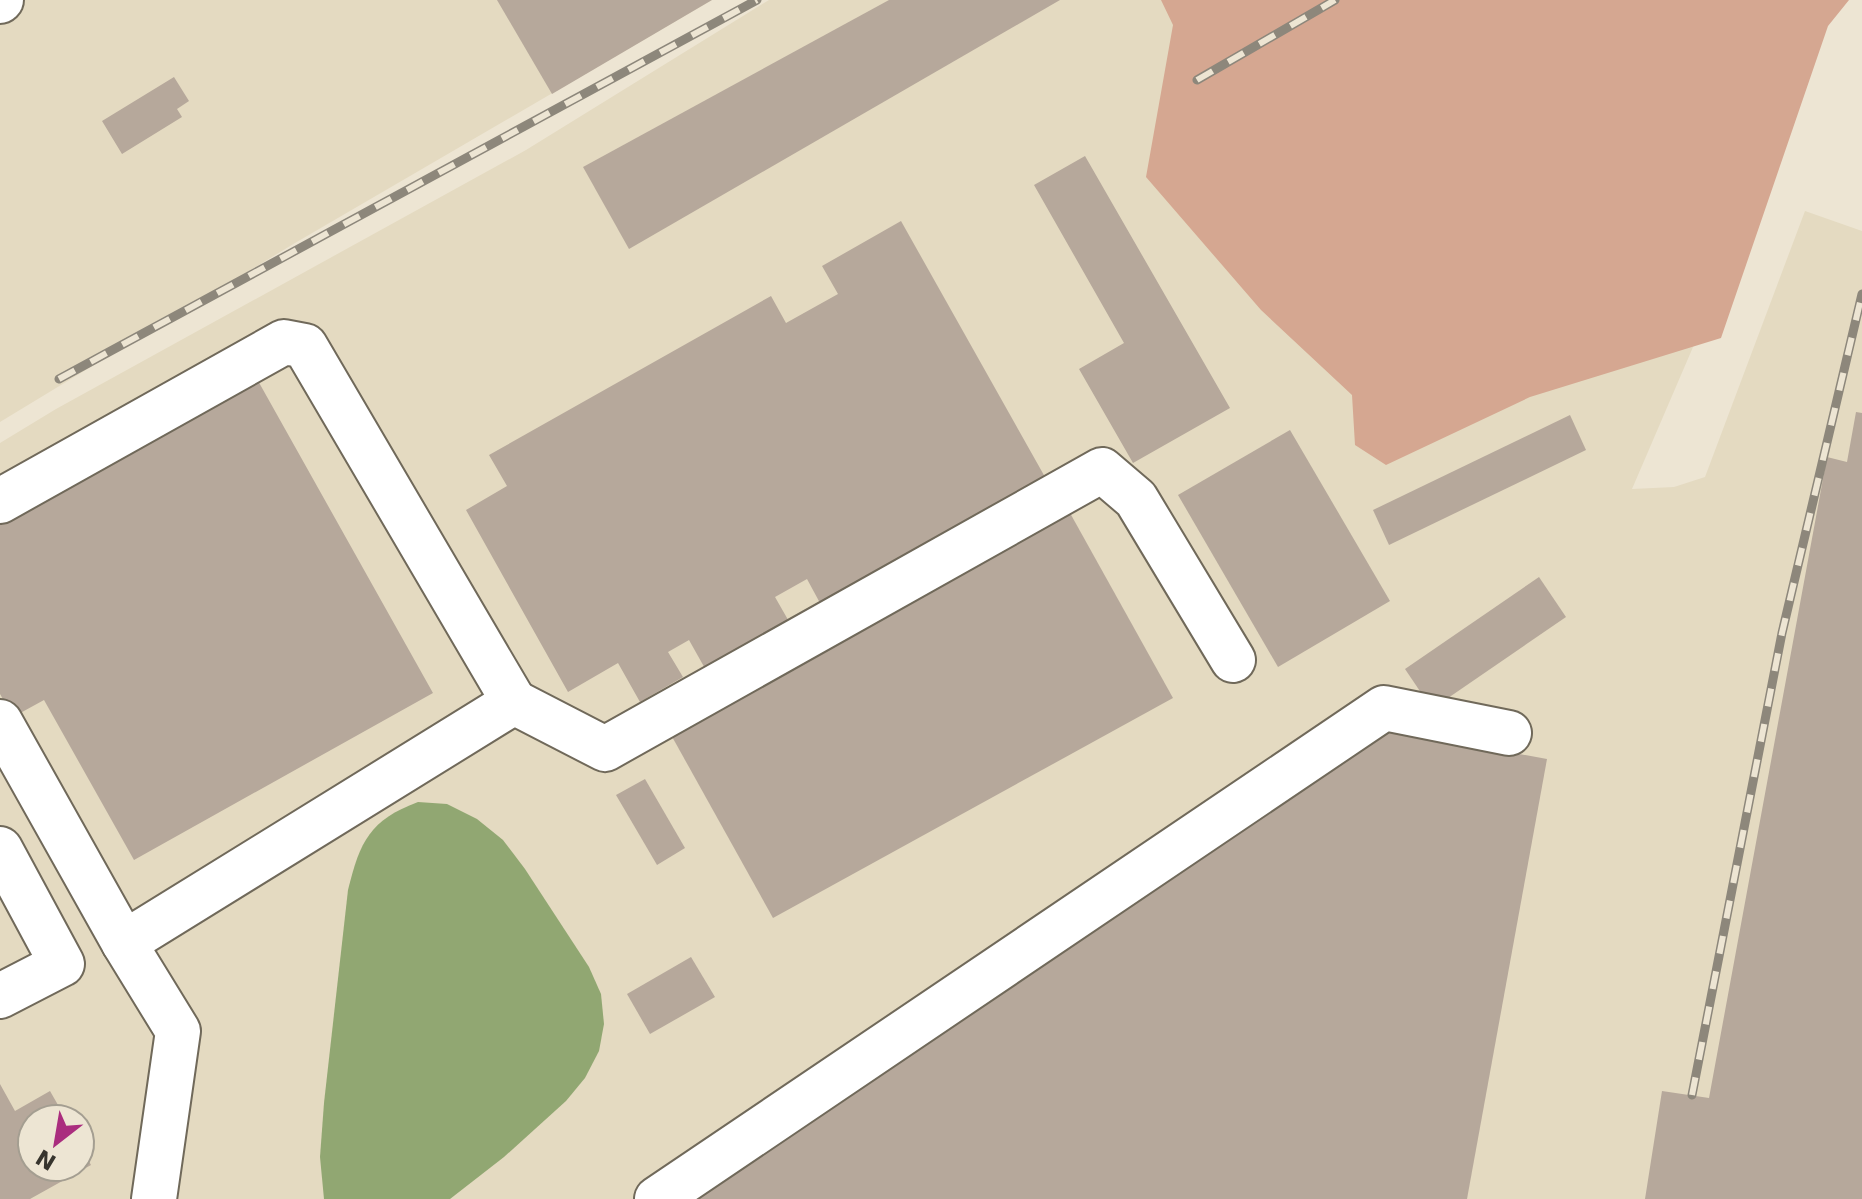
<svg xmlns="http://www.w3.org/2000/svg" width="1862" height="1199" font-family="'DejaVu Sans',sans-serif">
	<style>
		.built { fill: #e4dac1; fill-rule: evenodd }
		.green { fill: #d5a791 }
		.water { fill: #91a772 }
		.building { fill: #b6a89b }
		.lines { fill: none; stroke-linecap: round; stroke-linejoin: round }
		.minor-casing { stroke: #70695a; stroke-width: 48 }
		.minor { stroke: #fff; stroke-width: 44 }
		.rail-casing { stroke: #8d877b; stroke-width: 9 }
		.rail { stroke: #ede5d3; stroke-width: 6; stroke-dasharray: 18; stroke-linecap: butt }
	</style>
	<rect width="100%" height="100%" fill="#ede5d3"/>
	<g class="built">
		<path d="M0 0H712L295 243 0 422Z"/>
		<path d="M769 0H1729L1782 140 1632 489 1674 487 1705 477 1805 211 1862 231V1199H0V443L56 409 526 150ZM32 1119H80V1167H32Z"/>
	</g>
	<path class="green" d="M1161 0H1849L1828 26 1721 338 1530 397 1386 465 1355 445 1352 395 1261 310 1146 177 1173 25Z"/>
	<path class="water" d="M418 802 447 804 477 819 503 840 525 869 589 967 601 994 604 1024 599 1051 585 1078 566 1101 504 1157 450 1199H324L320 1157 324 1103 348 890C360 841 370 820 418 802Z"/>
	<g class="building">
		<path d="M497 0H712L552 94Z"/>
		<path d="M889 0H1060L629 249 583 167Z"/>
		<path d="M174 77 189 101 177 109 182 117 122 154 102 121Z"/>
		<path d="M1085 156 1230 408 1133 463 1079 369 1124 343 1034 185Z"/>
		<path d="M901 221 1045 477 820 603 807 579 775 597 791 625 707 672 689 640 668 652 683 677 640 702 618 663 568 692 466 510 507 486 489 455 771 296 786 323 838 294 822 266Z"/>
		<path d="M257 379 433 693 134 860 44 700 13 717 0 694V523Z"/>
		<path d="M1856 412 1862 413V1199H1645L1662 1091 1709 1098 1827 457 1847 462Z"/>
		<path d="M1570 415 1586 450 1389 545 1373 510Z"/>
		<path d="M1290 430 1390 601 1278 667 1178 495Z"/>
		<path d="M1070 513 1173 698 773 918 670 733Z"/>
		<path d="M1539 577 1566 617 1432 709 1405 669Z"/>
		<path d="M1382 729 1547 759 1467 1199H691Z"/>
		<path d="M645 779 685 848 657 865 616 795Z"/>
		<path d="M691 957 715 997 650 1034 627 994Z"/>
		<path d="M0 1084 15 1111 50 1091 66 1119H32V1167H80V1145L91 1165 30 1199H0Z"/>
	</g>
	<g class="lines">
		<g class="minor-casing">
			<g id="minor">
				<path d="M0 1 1 0"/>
				<path d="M0 501 284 342 305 346 514 702"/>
				<path d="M0 722 124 943 178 1031 154 1199"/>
				<path d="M0 849 62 964 0 996"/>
				<path d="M124 943 514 702 605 749 1102 470 1136 499 1233 660"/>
				<path d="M657 1199 1384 708 1509 733"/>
			</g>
		</g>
		<use href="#minor" class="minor"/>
		<g class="rail-casing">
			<g id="rail">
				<path d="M1197 80 1335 0"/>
				<path d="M59 379 757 0"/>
				<path d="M1692 1095 1782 633 1862 294"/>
			</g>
		</g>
		<use href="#rail" class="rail"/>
	</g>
	<g transform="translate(56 1143) rotate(211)"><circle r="38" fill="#ede5d3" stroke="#a49e91" stroke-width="2"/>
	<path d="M0-6L14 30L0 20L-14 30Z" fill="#aa2d7e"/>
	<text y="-12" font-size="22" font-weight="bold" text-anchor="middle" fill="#37342d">N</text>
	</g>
</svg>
